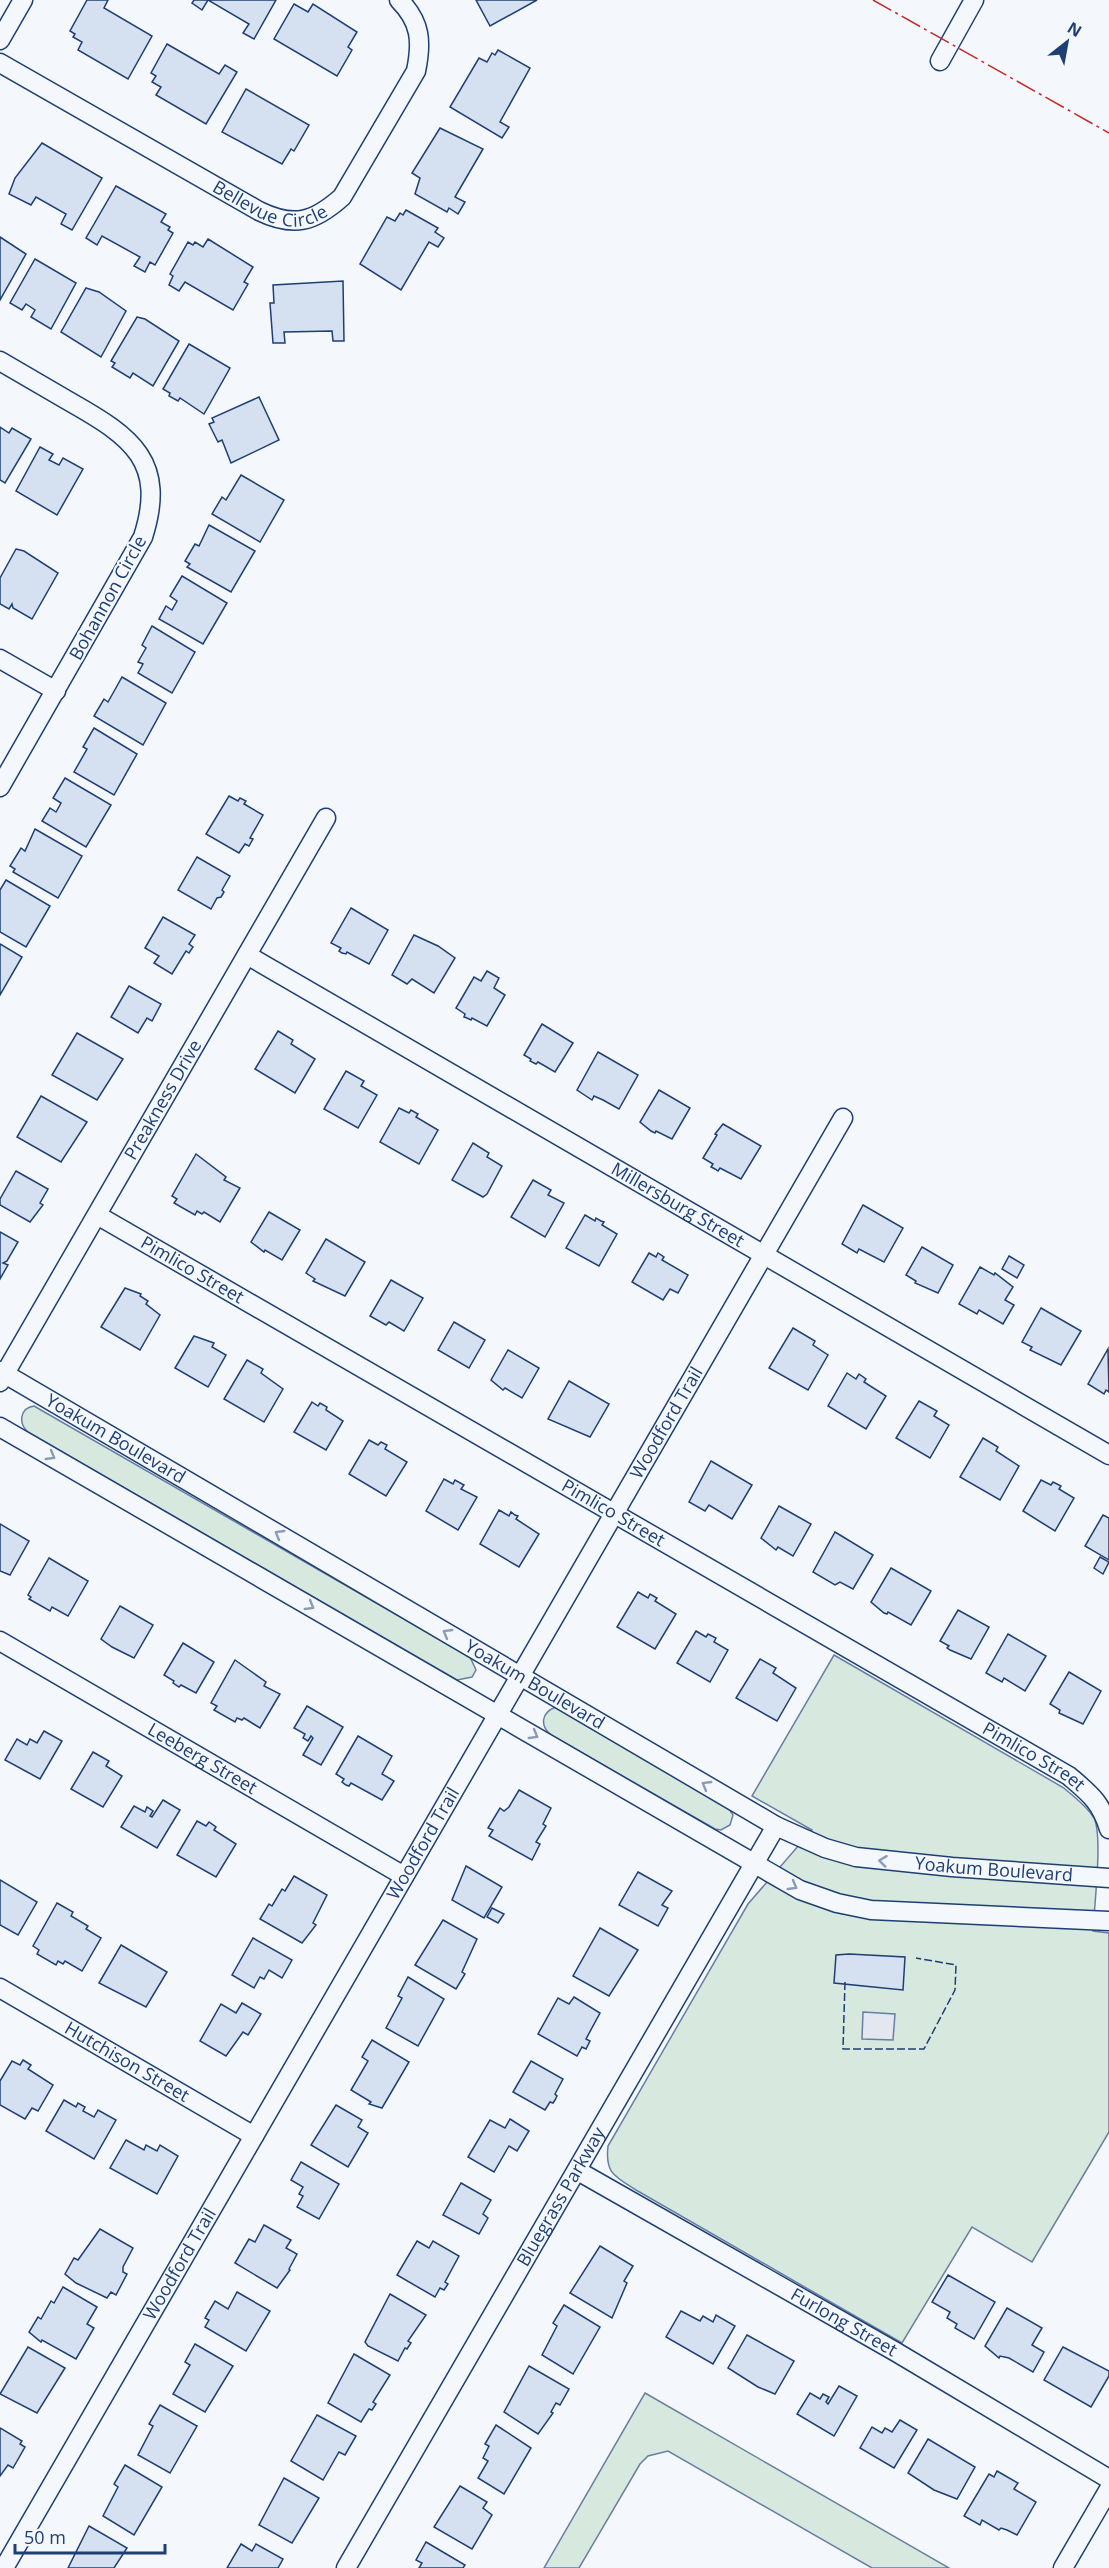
<svg xmlns="http://www.w3.org/2000/svg" width="1109" height="2568" font-family="'Open Sans',sans-serif">
	<style>
		.green { fill: #d7e8df; stroke: #687fa3; stroke-width: 1.5 }
		.parking { fill: #e3e8f0; stroke: #687fa3; stroke-width: 1.5 }
		.building { fill: #d5e0f0; stroke: #1d3f73; stroke-width: 1.5 }
		.lines { fill: none; stroke-linecap: round; stroke-linejoin: round }
		.street-casing { stroke: #1d3f73; stroke-width: 21 }
		.street { stroke: #f4f7fb; stroke-width: 18 }
		.fence { stroke: #1d3f73; stroke-width: 1.5; stroke-dasharray: 8 3; stroke-linecap: butt }
		.power { stroke: #c62828; stroke-width: 1.5; stroke-dasharray: 21 4.5 3 4.5; stroke-linecap: butt }
		.oneway { stroke: #889bb7 }
		.labels { text-anchor: middle; stroke-width: 4.5; stroke-linejoin: round; paint-order: stroke }
		.street-label { font-size: 18px; fill: #1d3f73; stroke: #f4f7fb }
	</style>
	<rect width="100%" height="100%" fill="#f4f7fb"/>
	<g class="green">
		<path d="M34 1406 470 1657 476 1670 472 1677 457 1680 28 1432C18 1423 20 1408 34 1406Z"/>
		<path d="M834 1655 1064 1788C1074 1797 1087 1806 1094 1818 1103 1836 1094 1908 1093 1931L1109 1933V2132L1032 2262 972 2227 902 2343 636 2190C614 2176 605 2173 608 2146L748 1904 812 1830 752 1796Z"/>
		<path d="M556 1707 728 1807 733 1815 730 1825 721 1830 715 1829 551 1735C539 1725 542 1712 556 1707Z"/>
		<path d="M645 2393 949 2568H872L668 2451 648 2456 640 2464 579 2568H544Z"/>
	</g>
	<path class="parking" d="M863 2012 895 2014 893 2040 862 2039Z"/>
	<g class="building">
		<path d="M87 0H108L104 8 152 36 128 79 78 50 82 42 73 37 75 34 70 31Z"/>
		<path d="M194 0H208L202 10 192 3Z"/>
		<path d="M208 0H276L254 39 243 33 249 24Z"/>
		<path d="M476 0H537L490 26Z"/>
		<path d="M294 4 308 12 313 4 357 32 348 47 352 50 337 76 274 39Z"/>
		<path d="M167 44 219 74 225 65 237 72 206 124 156 95 161 87 152 82 156 76 151 73Z"/>
		<path d="M498 50 530 68 500 122 509 127 502 138 450 107 479 58 487 62 492 53 495 55Z"/>
		<path d="M246 89 309 125 294 151 291 149 282 164 222 132Z"/>
		<path d="M440 128 483 149 455 197 465 202 458 214 449 208 447 212 415 194 420 178 412 173Z"/>
		<path d="M42 143 102 178 72 230 61 224 66 214 36 197 31 205 9 194 15 178Z"/>
		<path d="M116 186 166 214 161 222 170 227 168 230 173 233 155 265 150 262 145 272 134 266 140 257 102 236 97 245 86 238Z"/>
		<path d="M406 210 438 228 435 232 444 238 438 247 429 242 401 290 360 264 387 217 395 221 400 213 403 215Z"/>
		<path d="M0 237 26 254 0 300Z"/>
		<path d="M208 239 253 267 244 282 248 284 233 310 185 282 179 291 169 285 173 276 170 274 188 242 193 245 195 242 203 247Z"/>
		<path d="M35 259 76 283 51 329 31 317 35 310 26 304 22 310 10 303Z"/>
		<path d="M343 281 344 341H333L332 331 284 332 285 343H273L270 303H274L273 285Z"/>
		<path d="M86 288 99 292 126 311 101 357 61 332Z"/>
		<path d="M137 317 145 319 179 341 153 386 133 373 130 378 112 367 115 363 111 361Z"/>
		<path d="M189 344 230 368 204 414 180 398 178 401 169 396 170 393 163 389Z"/>
		<path d="M259 397 279 440 231 463 222 440 218 442 209 424 214 422 212 418Z"/>
		<path d="M0 427 9 433 12 428 31 439 5 483 0 480Z"/>
		<path d="M40 447 53 454 49 460 59 465 63 458 83 469 57 515 16 491Z"/>
		<path d="M241 475 284 500 260 542 212 514 222 497 226 500Z"/>
		<path d="M209 525 255 551 231 592 187 567 190 564 185 561 195 544 199 546Z"/>
		<path d="M16 549 24 551 58 573 32 619 13 608 12 604 9 609 0 604V578Z"/>
		<path d="M182 576 227 603 203 644 159 619 166 606 172 610 177 601 170 596Z"/>
		<path d="M152 626 195 652 172 693 138 673 143 664 138 662 146 648 142 645Z"/>
		<path d="M122 677 166 703 143 745 94 716 104 699 108 702Z"/>
		<path d="M94 728 137 754 114 795 74 772 87 749 83 747Z"/>
		<path d="M65 778 111 805 86 847 42 821 50 808 56 812 61 803 53 798Z"/>
		<path d="M229 796 238 801 240 798 246 801 244 804 263 815 250 838 253 839 249 846 245 844 239 853 206 834Z"/>
		<path d="M35 829 82 856 58 898 13 872 15 869 10 866 21 848 25 851Z"/>
		<path d="M197 857 230 876 222 890 224 892 221 897 217 898 211 909 178 890Z"/>
		<path d="M6 880 50 906 26 947 0 932V890Z"/>
		<path d="M351 908 388 930 369 964 347 952 346 954 342 953 339 951 341 948 331 943Z"/>
		<path d="M163 917 195 935 189 944 193 947 189 953 186 951 172 974 154 963 159 956 145 948Z"/>
		<path d="M414 935 438 946 455 958 434 993 412 979 407 984 392 975Z"/>
		<path d="M0 944 22 957 0 995Z"/>
		<path d="M487 971 499 978 494 988 505 995 487 1026 472 1018 471 1020 467 1018 464 1017 465 1014 456 1008 474 977 481 981Z"/>
		<path d="M129 986 161 1004 152 1021 147 1018 138 1033 111 1017Z"/>
		<path d="M542 1024 573 1043 555 1072 538 1062 536 1064 530 1061 531 1059 524 1055Z"/>
		<path d="M278 1031 293 1040 291 1044 315 1059 295 1093 255 1069Z"/>
		<path d="M77 1033 123 1059 97 1100 52 1075Z"/>
		<path d="M598 1052 638 1075 619 1109 603 1100 594 1096 592 1100 577 1090Z"/>
		<path d="M346 1071 364 1081 361 1086 377 1095 358 1128 324 1109Z"/>
		<path d="M659 1090 690 1108 672 1139 656 1131 655 1133 651 1131 640 1122Z"/>
		<path d="M41 1096 87 1122 61 1162 17 1137Z"/>
		<path d="M399 1108 409 1113 411 1110 418 1114 416 1117 438 1130 419 1164 380 1142Z"/>
		<path d="M723 1124 761 1146 741 1179 720 1168 718 1171 715 1169 711 1167 713 1164 703 1158 717 1135 715 1134Z"/>
		<path d="M473 1143 489 1153 487 1157 502 1166 487 1194 483 1197 452 1180Z"/>
		<path d="M196 1154 226 1177 224 1180 240 1188 220 1222 204 1212 202 1214 197 1211 195 1215 174 1203 177 1199 172 1196Z"/>
		<path d="M16 1171 48 1189 40 1203 43 1205 30 1222 0 1205V1199Z"/>
		<path d="M533 1180 551 1190 548 1195 564 1203 545 1237 511 1217Z"/>
		<path d="M863 1205 903 1228 884 1262 859 1249 857 1253 842 1244Z"/>
		<path d="M269 1212 300 1230 282 1260 265 1250 264 1252 251 1242Z"/>
		<path d="M585 1215 595 1221 596 1218 601 1221 604 1222 602 1225 617 1234 599 1266 566 1248Z"/>
		<path d="M0 1232 18 1242 7 1261 3 1263 8 1265 0 1279Z"/>
		<path d="M326 1239 365 1262 345 1296 313 1281 315 1279 306 1273Z"/>
		<path d="M922 1247 953 1265 938 1293 915 1283 916 1281 906 1275Z"/>
		<path d="M649 1253 656 1257 658 1253 664 1257 662 1260 688 1275 678 1293 670 1289 663 1300 632 1282Z"/>
		<path d="M1009 1256 1024 1265 1017 1278 1002 1269Z"/>
		<path d="M980 1267 994 1275 995 1273 1013 1287 1005 1300 1014 1305 1003 1324 979 1310 977 1314 959 1304Z"/>
		<path d="M391 1280 423 1298 404 1331 389 1322 386 1325 370 1316Z"/>
		<path d="M125 1288 141 1294 140 1296 148 1301 146 1304 160 1315 140 1350 101 1327Z"/>
		<path d="M1041 1308 1081 1331 1061 1365 1030 1350 1032 1347 1022 1342Z"/>
		<path d="M454 1322 485 1340 469 1368 438 1350Z"/>
		<path d="M793 1328 815 1341 813 1345 828 1355 808 1390 769 1368Z"/>
		<path d="M194 1336 214 1343 212 1347 226 1355 208 1387 175 1368Z"/>
		<path d="M1108 1349 1109 1392 1106 1390 1104 1394 1088 1384Z"/>
		<path d="M508 1350 539 1368 522 1398 505 1388 503 1390 491 1380Z"/>
		<path d="M247 1360 263 1369 261 1373 283 1389 264 1422 224 1399Z"/>
		<path d="M847 1373 856 1379 859 1374 866 1379 864 1382 886 1396 866 1429 828 1406Z"/>
		<path d="M569 1381 609 1404 590 1437 548 1419Z"/>
		<path d="M919 1401 937 1411 934 1416 949 1425 930 1458 896 1438Z"/>
		<path d="M312 1402 318 1406 320 1403 327 1407 326 1410 343 1421 326 1450 294 1432Z"/>
		<path d="M983 1438 998 1447 996 1451 1019 1466 1000 1500 960 1477Z"/>
		<path d="M369 1440 378 1445 381 1442 387 1445 385 1449 407 1462 386 1496 349 1474Z"/>
		<path d="M711 1461 752 1485 732 1519 709 1505 705 1511 689 1502Z"/>
		<path d="M444 1479 453 1484 455 1480 464 1485 461 1489 477 1497 458 1530 426 1511Z"/>
		<path d="M1041 1480 1051 1485 1053 1482 1061 1486 1059 1489 1074 1498 1055 1531 1023 1511Z"/>
		<path d="M779 1506 811 1524 793 1556 778 1547 776 1550 761 1538Z"/>
		<path d="M499 1510 509 1516 511 1512 515 1515 518 1516 516 1519 539 1534 519 1567 480 1544Z"/>
		<path d="M1103 1515 1109 1518V1560L1085 1546Z"/>
		<path d="M0 1524 29 1541 10 1575 0 1571Z"/>
		<path d="M835 1532 873 1555 853 1589 840 1582 835 1585 813 1572Z"/>
		<path d="M1100 1557 1109 1562 1103 1574 1094 1568Z"/>
		<path d="M49 1558 88 1581 68 1616 52 1607 50 1611 29 1599 31 1597 28 1595Z"/>
		<path d="M891 1568 931 1591 911 1625 888 1612 887 1614 884 1613 871 1602Z"/>
		<path d="M638 1592 648 1598 650 1594 657 1598 655 1601 676 1614 655 1649 617 1627Z"/>
		<path d="M120 1606 153 1625 134 1658 112 1647 101 1639Z"/>
		<path d="M958 1610 989 1627 971 1659 950 1650 947 1648 949 1646 940 1641Z"/>
		<path d="M696 1631 706 1637 708 1634 716 1638 714 1642 728 1650 710 1682 677 1663Z"/>
		<path d="M1008 1634 1046 1656 1025 1691 1004 1678 1002 1682 986 1673Z"/>
		<path d="M183 1643 214 1662 196 1693 181 1685 179 1687 173 1683 174 1681 164 1675Z"/>
		<path d="M760 1659 776 1668 773 1673 796 1688 777 1721 736 1698Z"/>
		<path d="M235 1660 266 1682 264 1686 280 1694 260 1728 244 1718 242 1720 237 1718 235 1722 214 1710 217 1706 211 1703Z"/>
		<path d="M1069 1672 1101 1691 1083 1724 1059 1713 1060 1710 1050 1704Z"/>
		<path d="M307 1706 343 1727 321 1765 303 1755 313 1738 311 1736 308 1741 303 1738 305 1734 294 1728Z"/>
		<path d="M44 1731 62 1741 40 1779 5 1760 17 1739 27 1745 30 1739 37 1743Z"/>
		<path d="M358 1736 392 1756 382 1774 394 1781 382 1800 351 1783 349 1786 346 1785 342 1782 344 1779 336 1774Z"/>
		<path d="M93 1752 109 1761 106 1766 122 1776 103 1807 71 1789Z"/>
		<path d="M519 1790 551 1808 543 1824 546 1826 536 1842 540 1844 532 1860 489 1836 493 1830 488 1828 500 1808 504 1811 509 1807Z"/>
		<path d="M163 1800 180 1810 157 1848 121 1827 134 1806 145 1812 147 1807 153 1811 150 1816 152 1817Z"/>
		<path d="M197 1821 206 1826 209 1822 216 1827 214 1830 236 1844 216 1877 177 1855Z"/>
		<path d="M466 1866 502 1887 484 1918 452 1900Z"/>
		<path d="M638 1872 672 1891 662 1905 668 1908 658 1926 619 1905Z"/>
		<path d="M294 1876 327 1895 313 1923 316 1925 302 1943 260 1919 269 1904 272 1906 282 1889 285 1891Z"/>
		<path d="M0 1880 37 1902 18 1935 0 1925Z"/>
		<path d="M57 1903 73 1912 71 1916 88 1926 86 1929 101 1938 82 1971 65 1961 63 1964 58 1961 56 1965 37 1954 39 1950 33 1946Z"/>
		<path d="M492 1908 504 1914 498 1923 487 1917Z"/>
		<path d="M443 1920 477 1939 462 1972 465 1974 456 1989 415 1965Z"/>
		<path d="M600 1928 638 1950 609 1996 573 1976Z"/>
		<path d="M253 1938 292 1960 282 1978 269 1970 264 1979 260 1977 254 1988 232 1975Z"/>
		<path d="M121 1945 167 1972 146 2007 99 1983Z"/>
		<path d="M849 1954 905 1957 903 1990 834 1983 836 1955Z"/>
		<path d="M408 1977 444 1999 418 2046 386 2028 402 1998 398 1996Z"/>
		<path d="M574 1997 600 2013 586 2039 590 2041 586 2049 582 2047 577 2056 538 2034 558 1998 569 2004Z"/>
		<path d="M242 2003 261 2014 248 2035 243 2032 226 2056 200 2041 221 2004 236 2013Z"/>
		<path d="M372 2040 409 2062 382 2108 369 2104 371 2102 351 2090 368 2061 362 2057Z"/>
		<path d="M23 2060 31 2065 28 2069 53 2085 38 2111 32 2108 25 2119 0 2105V2081L12 2061 20 2065Z"/>
		<path d="M531 2061 563 2079 555 2094 557 2096 555 2100 553 2103 550 2102 545 2110 513 2092Z"/>
		<path d="M64 2100 76 2107 78 2103 85 2107 83 2111 94 2117 98 2110 116 2120 94 2159 46 2131Z"/>
		<path d="M336 2105 362 2120 358 2127 368 2133 348 2167 311 2145Z"/>
		<path d="M510 2119 529 2131 517 2151 509 2146 494 2172 468 2157 490 2120 505 2128Z"/>
		<path d="M126 2140 144 2150 146 2145 157 2151 160 2145 178 2156 157 2194 110 2168Z"/>
		<path d="M301 2162 339 2184 319 2219 297 2207 303 2196 299 2194 303 2187 291 2180Z"/>
		<path d="M461 2183 491 2200 483 2214 488 2218 479 2234 443 2215Z"/>
		<path d="M264 2225 291 2240 286 2248 297 2254 289 2269 290 2270 277 2288 235 2263 249 2239 255 2242Z"/>
		<path d="M100 2229 133 2248 123 2267V2272L127 2274 116 2295 111 2292 107 2298 76 2283 65 2274 74 2258 78 2260Z"/>
		<path d="M417 2241 429 2248 433 2241 459 2256 445 2282 448 2284 444 2290 440 2288 435 2297 397 2275Z"/>
		<path d="M600 2246 633 2266 624 2281 627 2283 612 2318 570 2293Z"/>
		<path d="M948 2275 995 2302 974 2339 955 2328 957 2324 947 2318 950 2312 932 2302Z"/>
		<path d="M63 2287 97 2307 87 2324 94 2328 76 2359 42 2340 41 2342 29 2332 38 2317 41 2319 51 2301 54 2303Z"/>
		<path d="M237 2292 270 2311 246 2351 205 2327 209 2320 205 2318 215 2301 228 2309Z"/>
		<path d="M390 2294 426 2315 408 2341 411 2343 407 2349 405 2348 398 2361 368 2346 365 2342Z"/>
		<path d="M564 2305 600 2327 573 2374 542 2355 557 2326 553 2323Z"/>
		<path d="M1007 2308 1042 2328 1032 2345 1044 2352 1033 2372 1009 2358 1000 2356 999 2358 985 2346Z"/>
		<path d="M681 2311 700 2321 703 2316 713 2322 716 2315 735 2326 713 2364 666 2337Z"/>
		<path d="M747 2335 794 2361 775 2394 758 2387 728 2368Z"/>
		<path d="M195 2344 233 2366 205 2412 173 2394 190 2365 185 2362Z"/>
		<path d="M28 2347 65 2368 37 2413 0 2394Z"/>
		<path d="M1063 2347 1109 2371V2376L1091 2407 1044 2380Z"/>
		<path d="M354 2354 390 2375 373 2402 376 2404 372 2410 369 2409 361 2422 328 2403Z"/>
		<path d="M529 2366 569 2389 560 2405 556 2403 551 2412 553 2413 538 2434 504 2412Z"/>
		<path d="M839 2386 857 2396 834 2436 797 2414 810 2393 820 2399 823 2394 829 2397 826 2402 828 2404Z"/>
		<path d="M160 2405 197 2426 170 2473 138 2455 153 2426 149 2424Z"/>
		<path d="M317 2415 356 2436 345 2455 339 2452 323 2480 291 2461Z"/>
		<path d="M900 2420 917 2430 894 2468 860 2448 872 2427 882 2433 885 2428 892 2432Z"/>
		<path d="M496 2425 531 2448 504 2494 478 2478 488 2461 483 2458 489 2446 485 2444Z"/>
		<path d="M0 2428 22 2441 20 2444 25 2447 13 2468 8 2465 0 2476Z"/>
		<path d="M928 2439 975 2467 957 2499 934 2490 908 2473Z"/>
		<path d="M125 2465 162 2487 134 2535 103 2516 118 2487 114 2484Z"/>
		<path d="M997 2471 1018 2483 1014 2489 1036 2502 1017 2535 1007 2530 1001 2528 999 2530 982 2520 980 2525 964 2516 989 2474 994 2477Z"/>
		<path d="M284 2478 319 2498 292 2543 259 2525Z"/>
		<path d="M460 2486 487 2502 483 2508 492 2515 472 2549 434 2527Z"/>
		<path d="M89 2526 127 2548 114 2568H68Z"/>
		<path d="M426 2542 465 2565 463 2568H419L422 2563 416 2560Z"/>
		<path d="M241 2544 252 2551 256 2544 283 2559 278 2568H227Z"/>
	</g>
	<g class="lines">
		<g class="street-casing">
			<g id="street">
				<path d="M0 40 23 0"/>
				<path d="M940 61 974 0"/>
				<path id="s1" d="M0 63 259 211C294 228 314 222 342 197L416 71C422 42 421 22 399 0"/>
				<path d="M0 361C24 375 48 389 72 403 132 437 167 462 143 537L0 787"/>
				<path d="M0 659 56 691"/>
				<path id="s2" d="M247 955 1109 1455"/>
				<path id="s3" d="M97 1215 1069 1776C1090 1794 1101 1802 1109 1829"/>
				<path id="s4" d="M0 1371 776 1826 825 1848 856 1857 952 1867 1109 1878"/>
				<path id="s5" d="M0 1382 326 818"/>
				<path d="M0 1427 800 1890 837 1903 871 1910 1109 1921"/>
				<path id="s6" d="M0 1641 404 1876"/>
				<path id="s7" d="M0 1988 254 2136"/>
				<path id="s8" d="M578 2171 896 2352 1109 2479"/>
				<path id="s9" d="M4 2568 843 1118"/>
				<path id="s10" d="M346 2568 776 1826"/>
				<path d="M1063 2568 1109 2489"/>
			</g>
		</g>
		<use href="#street" class="street"/>
		<path class="fence" d="M845 1982 843 2049H924L955 1990 956 1965 916 1958"/>
		<path class="power" d="M873 0 1109 133"/>
	</g>
	<defs><path id="oneway-chevron" d="M-2-3.5L2.5 0L-2 3.5" fill="none" stroke-width="1.6" stroke-linecap="round" stroke-linejoin="round" transform="scale(1.5)"/></defs>
	<g class="oneway">
		<use href="#oneway-chevron" transform="translate(51 1456) rotate(30)"/>
		<use href="#oneway-chevron" transform="translate(279 1534) rotate(-150)"/>
		<use href="#oneway-chevron" transform="translate(310 1606) rotate(30)"/>
		<use href="#oneway-chevron" transform="translate(447 1633) rotate(-150)"/>
		<use href="#oneway-chevron" transform="translate(534 1735) rotate(30)"/>
		<use href="#oneway-chevron" transform="translate(706 1785) rotate(-150)"/>
		<use href="#oneway-chevron" transform="translate(883 1861) rotate(-173)"/>
		<use href="#oneway-chevron" transform="translate(793 1886) rotate(30)"/>
	</g>
	<g class="labels">
		<g class="street-label">
			<text dy="6" stroke="none"><textPath href="#s1" startOffset="308">Bellevue Circle</textPath></text>
			<text transform="translate(108 598) rotate(-61)" y="6">Bohannon Circle</text>
			<text dy="6" stroke="none"><textPath href="#s5" startOffset="326">Preakness Drive</textPath></text>
			<text dy="6" stroke="none"><textPath href="#s2" startOffset="498">Millersburg Street</textPath></text>
			<text dy="6" stroke="none"><textPath href="#s3" startOffset="110">Pimlico Street</textPath></text>
			<text dy="6" stroke="none"><textPath href="#s9" startOffset="1323">Woodford Trail</textPath></text>
			<text dy="6" stroke="none"><textPath href="#s4" startOffset="134">Yoakum Boulevard</textPath></text>
			<text dy="6" stroke="none"><textPath href="#s3" startOffset="596">Pimlico Street</textPath></text>
			<text dy="6" stroke="none"><textPath href="#s4" startOffset="620">Yoakum Boulevard</textPath></text>
			<text dy="6" stroke="none"><textPath href="#s3" startOffset="1082">Pimlico Street</textPath></text>
			<text dy="6" stroke="none"><textPath href="#s6" startOffset="234">Leeberg Street</textPath></text>
			<text dy="6" stroke="none"><textPath href="#s9" startOffset="837">Woodford Trail</textPath></text>
			<text dy="6" stroke="none"><textPath href="#s4" startOffset="1124">Yoakum Boulevard</textPath></text>
			<text dy="6" stroke="none"><textPath href="#s7" startOffset="147">Hutchison Street</textPath></text>
			<text dy="6" stroke="none"><textPath href="#s10" startOffset="429">Bluegrass Parkway</textPath></text>
			<text dy="6" stroke="none"><textPath href="#s9" startOffset="351">Woodford Trail</textPath></text>
			<text dy="6" stroke="none"><textPath href="#s8" startOffset="306">Furlong Street</textPath></text>
		</g>
	</g>
	<g transform="translate(1067 42) rotate(31)" stroke="#f4f7fb" stroke-width="4.5" paint-order="stroke">
	<path d="M0-4.5L10 22L0 15L-10 22Z" fill="#1d3f73"/>
	<text y="-9" font-size="16" font-weight="bold" text-anchor="middle" fill="#1d3f73">N</text>
	</g>
	<path d="M15 2544v9h150v-9" fill="none" stroke="#1d3f73" stroke-width="3"/>
	<text x="24" y="2544" font-size="18" fill="#1d3f73" stroke="#f4f7fb" stroke-width="4.5" paint-order="stroke">50 m</text>
</svg>
